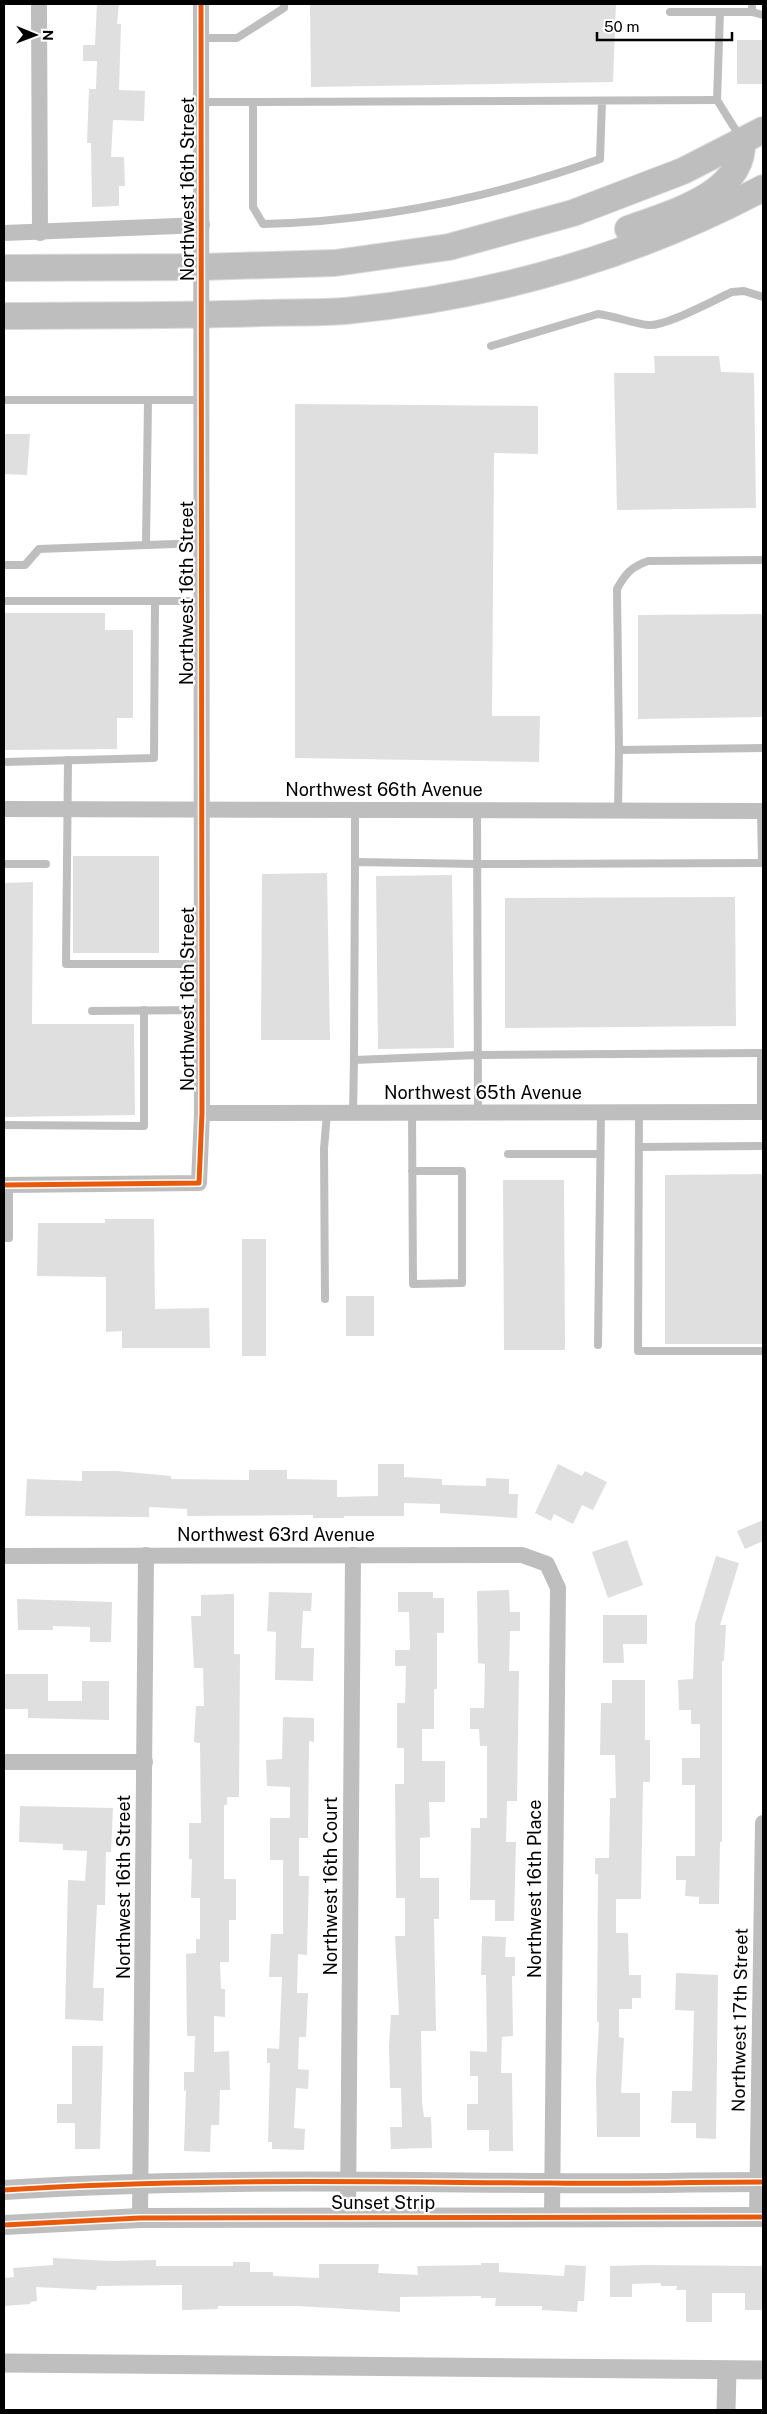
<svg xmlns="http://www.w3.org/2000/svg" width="767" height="2414" font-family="'Public Sans',sans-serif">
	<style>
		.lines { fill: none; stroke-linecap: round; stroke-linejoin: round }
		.canal { stroke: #bfbfbf; stroke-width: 19 }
		.building { fill: #dfdfdf }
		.trunk-casing { stroke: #dbdbdb; stroke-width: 28 }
		.service { stroke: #bebebe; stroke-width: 8 }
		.minor { stroke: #bebebe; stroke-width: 16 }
		.tertiary { stroke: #bebebe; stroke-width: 20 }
		.trunk { stroke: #bebebe; stroke-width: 26 }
		.cycleway-casing { stroke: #fff; stroke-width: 8 }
		.cycleway { stroke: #e8590c; stroke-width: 5 }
		.labels { text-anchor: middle; stroke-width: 4.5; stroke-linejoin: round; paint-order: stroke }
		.street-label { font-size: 18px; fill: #000; stroke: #fff }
	</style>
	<rect width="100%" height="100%" fill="#fff"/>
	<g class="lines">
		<g class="canal">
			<path d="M4 2363 763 2370"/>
			<path d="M726 2410 727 2371"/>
		</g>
	</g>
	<g class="building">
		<path d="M97 4H119L117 24H121L119 90 145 91 144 121 113 120 111 157H124L125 186H119V206L92 207 91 143H87L89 89H96L97 61H83V45H95Z"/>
		<path d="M310 4H616L613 82 311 87Z"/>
		<rect x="737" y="40" width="26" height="44"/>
		<path d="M654 356H719L721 372 754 373 756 508 617 510 614 373H655Z"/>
		<path d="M295 404 538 406V454L494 453 492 716H540L539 762 295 758Z"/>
		<path d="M4 434H30L27 475 4 474Z"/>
		<path d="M4 613H105V630H133V718H117V749L4 750Z"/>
		<path d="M763 614V717L638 719V615Z"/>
		<rect x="73" y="856" width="86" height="97"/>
		<path d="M327 873 330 1040H261L262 874Z"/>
		<path d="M452 875 454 1048 378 1049 376 876Z"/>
		<path d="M33 882 32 1024H134L135 1115 4 1117V883Z"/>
		<path d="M735 897 736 1026 505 1028V898Z"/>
		<path d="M763 1174V1344H665V1175Z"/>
		<path d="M503 1180H564L565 1350H504Z"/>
		<path d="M105 1219H154L155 1309 209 1308 210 1348H122V1331L106 1332V1277L37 1276 38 1223H105Z"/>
		<rect x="242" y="1239" width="24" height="117"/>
		<rect x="346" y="1296" width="28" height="40"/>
		<path d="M378 1464H404V1477L442 1479V1485L486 1486V1478L509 1479V1494H518L517 1518 440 1513V1504L404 1503V1516H344V1518H313V1515L187 1516V1509L149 1507V1517L25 1516 27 1479 82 1481V1471H117L171 1476V1479L249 1480V1470H287V1479L337 1480V1497L378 1496Z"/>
		<path d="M558 1464 582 1476 585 1471 607 1482 593 1510 582 1505 573 1524 554 1514 551 1521 535 1513Z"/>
		<path d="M763 1520V1541L745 1549 737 1531Z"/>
		<path d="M627 1540 643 1585 608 1598 592 1552Z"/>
		<path d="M716 1556 739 1563 720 1625H726L724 1661H722V1842H720L719 1904H699V1897L685 1896 686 1880H676V1856H695V1785H682V1758H700V1724H691V1710H679L678 1680 693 1679 695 1624Z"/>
		<path d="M509 1590 510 1612H520V1631H510L509 1671H519L517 1801H507L506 1842H516L514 1921H495V1900H470L471 1828H480V1818H487V1746H480L479 1729H470V1708H484L485 1664 478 1663 477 1591Z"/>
		<path d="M269 1592 312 1593 311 1611H303L301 1648H314L313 1681 275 1680 276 1632 267 1631Z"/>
		<path d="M398 1592H433V1598H444V1633H437V1689H434V1729H422V1761H445V1802H429L430 1837 420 1838V1878H439V1919H434L436 2031H421L422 2102 424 2117H431L432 2148 391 2149 390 2127H402L401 2088H390L389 2046 391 2015H399L395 1936H405V1898H396L395 1784H404V1748H397V1703H405L406 1666H395V1650H410L409 1612H398Z"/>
		<path d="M234 1594V1654H240L239 1797H227V1805H224V1879H236V1920H229V1962H220L221 1989H225V2017L214 2016V2052L229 2051 230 2090H220L219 2125H211L210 2152 184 2151 186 2090 184 2091V2072H194L195 2036H187L186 1954 196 1953V1939H200V1898H191L192 1859H189V1823H201L200 1743 194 1742 196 1706H204L203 1668H194L191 1616H201V1595Z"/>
		<path d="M17 1599 112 1602 111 1642H90V1627L53 1626V1630H18Z"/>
		<path d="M603 1615H647V1644H623L624 1663H603Z"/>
		<path d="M5 1674H48V1701H82V1681H109V1720L28 1718V1709H5Z"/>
		<path d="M612 1680H645V1740H650V1782H643L641 1899H616V1933H628L629 1975H641V1998H632V2009H619V2037L624 2038 621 2093H640V2137H597L596 2080 599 2022H597L598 1874H595V1858H609L610 1798H616L615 1755H600L601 1703H612Z"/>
		<path d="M283 1717 314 1718V1742L309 1741 308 1838H299V1876H309L307 1955 298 1954 297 1993H308L306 2037H299L298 2069 309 2070 308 2089 296 2088 294 2128 305 2129 304 2150 272 2149V2142H268L270 2063H267V2048L279 2049 282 1977H269L271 1934H283V1860H270V1818H290V1787L267 1786 266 1760 282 1759Z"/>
		<path d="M20 1806 113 1808 111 1852H106L105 1905H97L93 1988H104L103 2021 65 2019 68 1880 85 1881 87 1851 63 1850V1844L19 1842Z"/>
		<path d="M482 1936 506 1937 505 1957H515V1976H512L513 2036 502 2037 501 2073H512L513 2151H489V2130H467V2104H478V2076H470V2051L487 2052 486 1975H481Z"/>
		<path d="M676 1973 718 1975 716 2139 696 2138V2123H671L672 2091H692L694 2011 675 2010Z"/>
		<path d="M72 2046H103L100 2149H75V2123H57V2104H72Z"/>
		<path d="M53 2258 112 2261 156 2260V2266H233V2262H250V2272H273V2276L319 2278V2264H379L378 2273 418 2275 417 2266 481 2265V2263H499V2272L564 2276 565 2265 586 2266 584 2301H578L577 2312 542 2310V2306H495L496 2298H481V2296L400 2297V2312L297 2306H218V2309L182 2310V2285H173L97 2286 96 2290 36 2287 37 2301 30 2302V2304L4 2306V2278L14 2277 13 2268 53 2265Z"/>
		<path d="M645 2265 763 2266V2310H745V2293H712V2322H686V2290H676L677 2286H661V2283L632 2284V2297H610V2266Z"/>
	</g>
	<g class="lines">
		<g class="trunk-casing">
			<g id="trunk">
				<path d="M628 229C668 214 745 195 742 141"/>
				<path d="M4 268 201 267 335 263 449 247 573 213 683 171 763 130"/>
				<path d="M4 316C90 315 176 316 262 313 290 312 318 313 345 311 491 297 633 257 763 188"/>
			</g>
		</g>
		<g class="service">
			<path d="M670 12H720"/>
			<path d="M752 12 763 15"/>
			<path d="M201 38H237L284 8V4"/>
			<path d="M602 101 600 159C491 198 378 221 263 224L253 207V102L717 100"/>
			<path d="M201 102H253"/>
			<path d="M740 137 717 100 720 12H752V4"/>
			<path d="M491 346 598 314C615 316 631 323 648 325 665 327 714 300 732 292L744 291 763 297"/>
			<path d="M4 400H202"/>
			<path d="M146 545 148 400"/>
			<path d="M763 560 648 561C631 567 625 574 617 589L619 750 763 748"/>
			<path d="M4 565H25L39 549 201 543"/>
			<path d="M4 601H201"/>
			<path d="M68 760 66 964H201"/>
			<path d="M4 762 154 758 155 601"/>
			<path d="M477 811 478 1113"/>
			<path d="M618 811 619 750"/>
			<path d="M761 811 762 863"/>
			<path d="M355 862V810"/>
			<path d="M763 863 477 864 355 862 354 1060 478 1055 763 1053"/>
			<path d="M4 864H46"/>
			<path d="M92 1011 201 1010"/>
			<path d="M761 1053V1112"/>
			<path d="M639 1112 638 1351H763"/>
			<path d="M353 1113 354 1060"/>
			<path d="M412 1113 413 1284 462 1283V1171H412"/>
			<path d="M4 1125 144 1126V1010"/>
			<path d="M639 1147 763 1146"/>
			<path d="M508 1154H600"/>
			<path d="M4 1238H9V1185"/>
			<path d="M325 1299 324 1149 327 1113"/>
			<path d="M598 1345 601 1112"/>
		</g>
		<g class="minor">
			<path d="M39 4 40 233"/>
			<path d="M4 233 202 225"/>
			<path d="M4 809 763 811"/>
			<path d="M202 1113 763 1112"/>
			<path d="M4 1185 199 1183 202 1113 201 4"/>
			<path d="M4 1556 522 1555 547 1564 558 1588 552 2217"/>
			<path d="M4 1762H145"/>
			<path d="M348 2217 353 1555"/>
			<path d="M757 2217 763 1823"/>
			<path d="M140 2218 146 1555"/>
		</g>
		<g class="tertiary">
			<path d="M4 2190C185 2178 368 2182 549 2183 621 2184 692 2182 763 2182"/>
			<path d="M4 2225 140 2218 763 2217"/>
		</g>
		<use href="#trunk" class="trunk"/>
		<g class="cycleway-casing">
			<g id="cycleway">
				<path d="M4 1185 199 1183 202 1113 201 4"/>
				<path d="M4 2190C185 2178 368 2182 549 2183 621 2184 692 2182 763 2182"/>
				<path d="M4 2225 140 2218 763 2217"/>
			</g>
		</g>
		<use href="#cycleway" class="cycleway"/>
	</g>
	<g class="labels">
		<g class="street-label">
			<text transform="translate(188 189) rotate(-90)" y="6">Northwest 16th Street</text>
			<text transform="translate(187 593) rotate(-90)" y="6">Northwest 16th Street</text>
			<text x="384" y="796">Northwest 66th Avenue</text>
			<text transform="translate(188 999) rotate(-90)" y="6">Northwest 16th Street</text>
			<text x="483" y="1099">Northwest 65th Avenue</text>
			<text x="276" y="1541">Northwest 63rd Avenue</text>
			<text transform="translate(331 1886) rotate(-90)" y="6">Northwest 16th Court</text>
			<text transform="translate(124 1887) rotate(-90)" y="6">Northwest 16th Street</text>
			<text transform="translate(535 1889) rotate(-90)" y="6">Northwest 16th Place</text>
			<text transform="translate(740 2020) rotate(-89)" y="6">Northwest 17th Street</text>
			<text x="383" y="2209">Sunset Strip</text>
		</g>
	</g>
	<rect width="767" height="2414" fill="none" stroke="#000000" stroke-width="10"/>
	<g transform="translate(35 35) rotate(91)" stroke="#ffffff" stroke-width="4" paint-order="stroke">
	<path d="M0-4L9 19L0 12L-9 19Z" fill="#000000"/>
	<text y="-8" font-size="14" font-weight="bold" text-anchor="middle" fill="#000000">N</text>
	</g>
	<path d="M597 32v8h135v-8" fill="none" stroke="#000000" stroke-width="2.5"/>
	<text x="604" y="32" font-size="15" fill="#000000" stroke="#ffffff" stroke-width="4" paint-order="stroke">50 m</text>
</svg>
